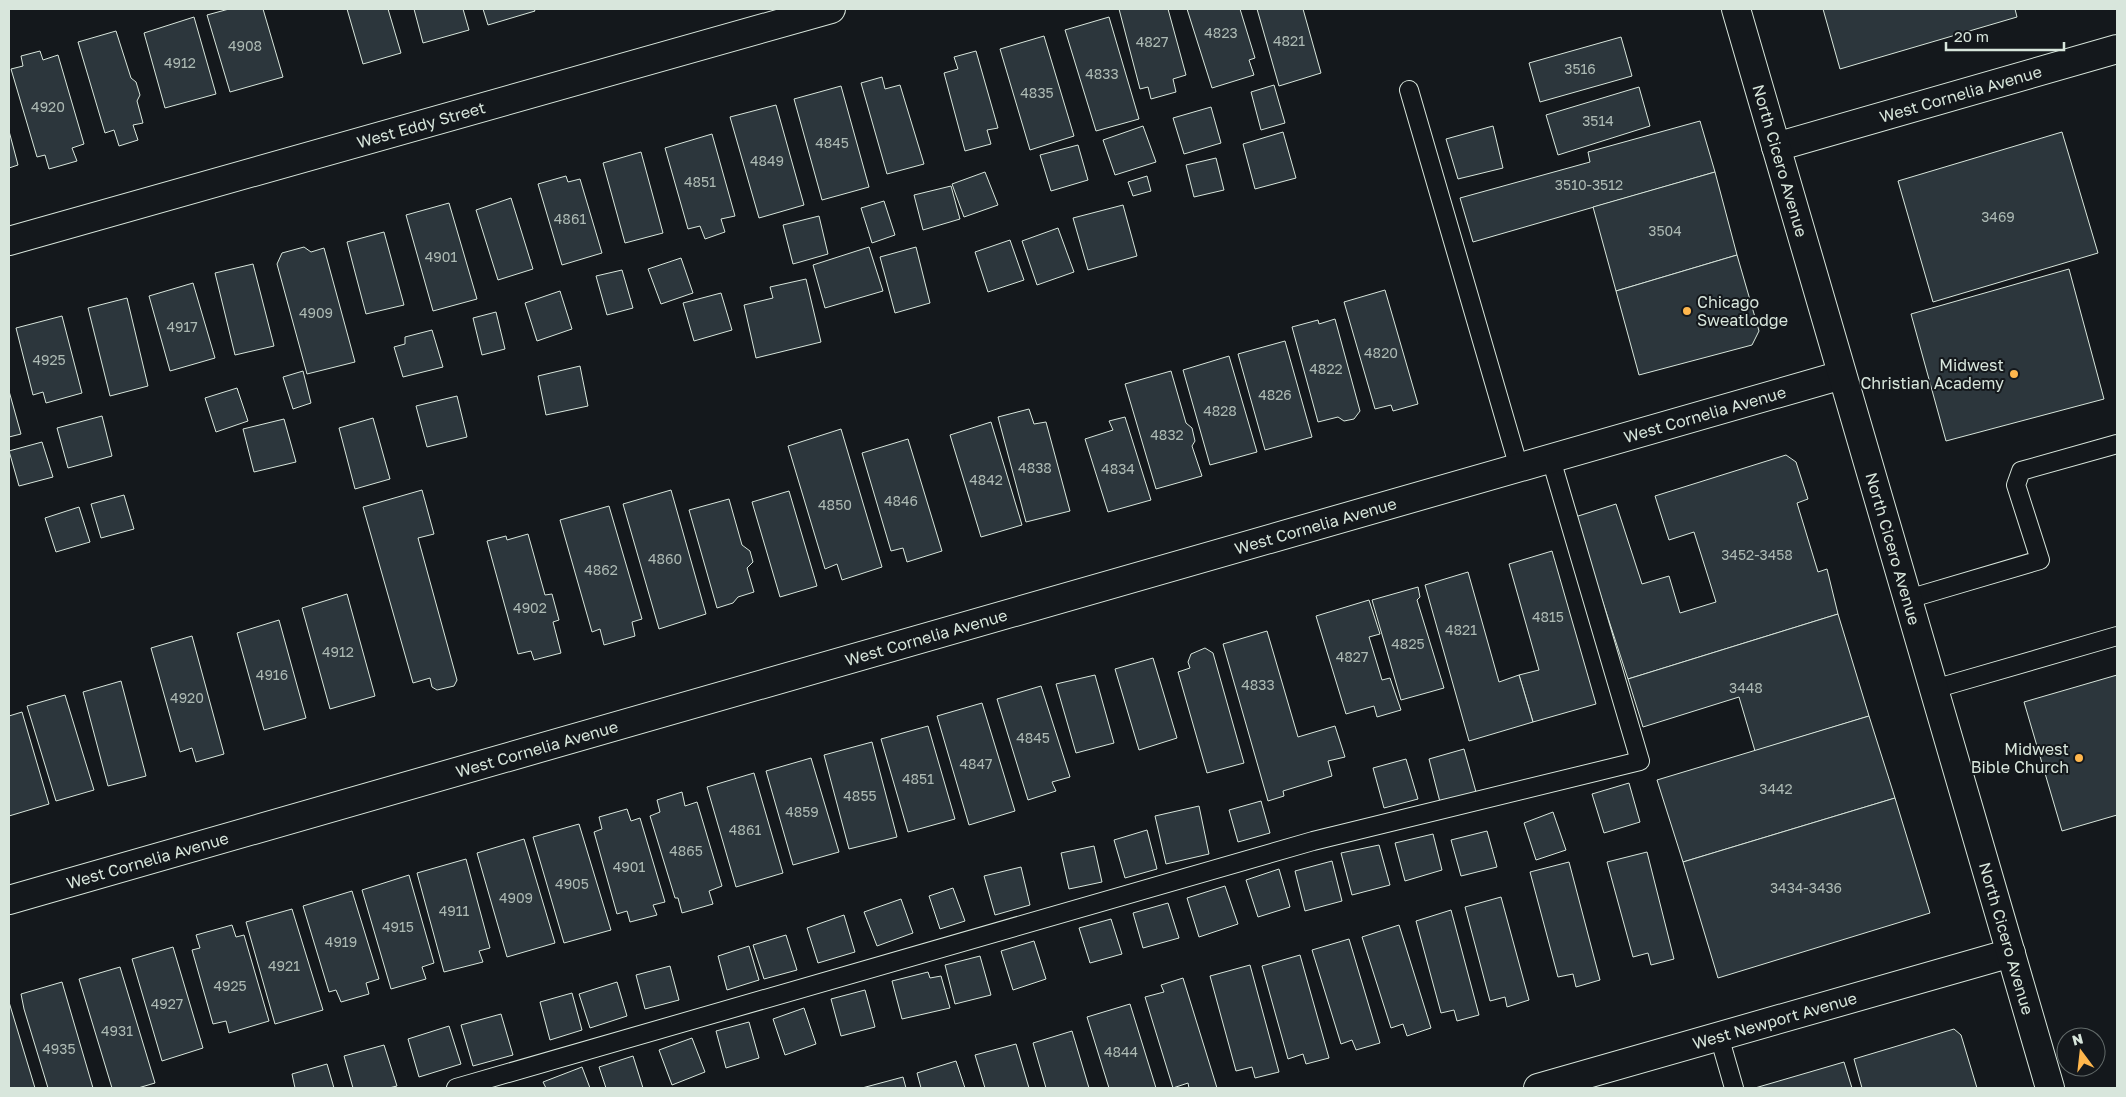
<svg xmlns="http://www.w3.org/2000/svg" width="2126" height="1097" font-family="'Golos Text',sans-serif">
	<style>
		.building { fill: #2c363c; stroke: #d8e6dc }
		.lines { fill: none; stroke-linecap: round; stroke-linejoin: round }
		.lane-casing { stroke: #d8e6dc; stroke-width: 20 }
		.street-casing { stroke: #d8e6dc; stroke-width: 30 }
		.primary-casing { stroke: #d8e6dc; stroke-width: 30 }
		.lane { stroke: #14181c; stroke-width: 18 }
		.street { stroke: #14181c; stroke-width: 28 }
		.primary { stroke: #14181c; stroke-width: 28 }
		.poi-dot { fill: #ffb74d; stroke: #14181c; stroke-width: 2 }
		.labels { text-anchor: middle; stroke-width: 4; stroke-linejoin: round; paint-order: stroke }
		.number-label { font-size: 14px; fill: #adbab4 }
		.street-label { font-size: 16px; fill: #d8e6dc; stroke: #14181c }
		.poi-label { font-size: 16px; fill: #d8e6dc; stroke: #14181c; text-anchor: end }
	</style>
	<rect width="100%" height="100%" fill="#14181c"/>
	<g class="building">
		<path d="M229 9H263L283 77 230 92 207 15Z"/>
		<path d="M347 9H388L401 53 363 64Z"/>
		<path d="M414 9H463L469 30 423 43Z"/>
		<path d="M483 9H534L535 11 488 25Z"/>
		<path d="M1119 9H1168L1186 75 1173 79 1176 92 1151 99 1148 87 1140 89Z"/>
		<path d="M1187 9H1240L1255 58 1249 60 1254 75 1212 88Z"/>
		<path d="M1257 9H1303L1321 73 1279 86Z"/>
		<path d="M1823 9H2015L2017 17 1840 69Z"/>
		<path d="M194 17 216 94 165 108 144 33Z"/>
		<path d="M1109 17 1139 119 1096 131 1065 30Z"/>
		<path d="M116 31 131 78 136 82 140 95 137 101 143 123 133 125 138 140 119 146 114 130 105 133 78 42Z"/>
		<path d="M1044 36 1074 136 1030 150 1000 49Z"/>
		<path d="M1621 37 1632 76 1540 102 1529 63Z"/>
		<path d="M40 51 43 60 58 55 84 144 72 148 77 161 49 169 45 155 37 157 11 69 23 66 21 56Z"/>
		<path d="M976 51 998 128 987 130 991 144 965 151 944 73 958 69 954 57Z"/>
		<path d="M882 77 885 89 900 85 924 164 887 174 861 83Z"/>
		<path d="M1274 85 1285 123 1261 130 1251 92Z"/>
		<path d="M841 86 869 187 822 200 794 99Z"/>
		<path d="M1639 87 1650 126 1558 155 1546 115Z"/>
		<path d="M776 105 804 205 759 218 730 117Z"/>
		<path d="M1211 107 1221 143 1184 154 1173 118Z"/>
		<path d="M1700 121 1715 172 1473 242 1460 198 1590 162 1588 152Z"/>
		<path d="M1143 126 1156 162 1115 175 1103 140Z"/>
		<path d="M1493 126 1503 168 1458 179 1446 139Z"/>
		<path d="M9 131 18 165 9 168Z"/>
		<path d="M1283 132 1296 178 1255 189 1243 144Z"/>
		<path d="M2062 132 2098 253 1933 302 1898 181Z"/>
		<path d="M712 134 735 216 721 219 725 232 705 239 700 226 688 229 665 148Z"/>
		<path d="M1078 145 1088 180 1051 191 1040 155Z"/>
		<path d="M641 152 663 233 625 243 603 163Z"/>
		<path d="M1216 158 1224 190 1194 197 1186 165Z"/>
		<path d="M985 172 998 205 964 217 952 184Z"/>
		<path d="M1715 172 1737 255 1616 291 1593 207Z"/>
		<path d="M566 176 568 182 580 179 602 253 562 265 538 184Z"/>
		<path d="M1147 176 1151 191 1133 196 1128 182Z"/>
		<path d="M951 186 960 219 923 230 914 195Z"/>
		<path d="M511 198 533 269 498 280 476 210Z"/>
		<path d="M884 201 895 235 872 243 861 208Z"/>
		<path d="M449 203 477 299 433 311 406 215Z"/>
		<path d="M1123 205 1137 256 1088 270 1073 218Z"/>
		<path d="M819 216 828 254 793 264 783 225Z"/>
		<path d="M1058 228 1074 272 1037 285 1022 241Z"/>
		<path d="M384 232 404 305 366 314 347 242Z"/>
		<path d="M1010 240 1024 280 988 292 975 252Z"/>
		<path d="M304 247 311 252 324 248 355 362 307 374 277 264 282 253Z"/>
		<path d="M869 247 883 291 825 308 813 265Z"/>
		<path d="M916 247 930 303 895 313 880 257Z"/>
		<path d="M1737 255 1759 331 1752 345 1639 375 1616 291Z"/>
		<path d="M681 258 693 293 661 304 648 269Z"/>
		<path d="M253 264 274 346 235 355 215 273Z"/>
		<path d="M2069 269 2104 399 1946 441 1911 314Z"/>
		<path d="M622 270 633 308 607 315 596 276Z"/>
		<path d="M806 279 821 342 756 358 744 305 773 298 770 287Z"/>
		<path d="M193 283 215 358 170 371 149 296Z"/>
		<path d="M1385 290 1418 404 1393 411 1391 405 1375 409 1344 302Z"/>
		<path d="M560 291 572 329 537 341 525 303Z"/>
		<path d="M721 293 732 330 694 341 683 303Z"/>
		<path d="M127 298 148 386 110 396 88 308Z"/>
		<path d="M496 312 505 349 482 355 473 318Z"/>
		<path d="M62 316 82 393 46 403 43 392 33 395 16 328Z"/>
		<path d="M1335 319 1360 411 1354 419 1344 421 1338 417 1318 422 1292 327 1318 320 1319 324Z"/>
		<path d="M432 330 443 367 403 377 394 347 405 344V337Z"/>
		<path d="M1285 341 1312 437 1265 450 1238 354Z"/>
		<path d="M1229 356 1257 452 1210 465 1183 370Z"/>
		<path d="M580 366 588 406 546 415 538 376Z"/>
		<path d="M303 371 311 403 293 409 283 377Z"/>
		<path d="M1171 371 1186 423 1192 428 1195 441 1192 446 1202 476 1156 489 1125 384Z"/>
		<path d="M237 388 248 421 216 432 205 398Z"/>
		<path d="M9 391 21 434 9 437Z"/>
		<path d="M457 396 467 437 427 447 416 406Z"/>
		<path d="M1029 409 1034 424 1046 422 1070 511 1026 522 998 417Z"/>
		<path d="M102 416 112 456 68 468 57 428Z"/>
		<path d="M1125 417 1151 500 1108 512 1085 439 1113 430 1109 421Z"/>
		<path d="M373 418 390 479 355 489 339 428Z"/>
		<path d="M284 419 296 462 254 472 243 429Z"/>
		<path d="M991 422 1022 525 981 537 950 435Z"/>
		<path d="M841 429 882 567 842 580 837 564 825 569 788 446Z"/>
		<path d="M908 439 942 551 907 562 903 548 891 551 862 453Z"/>
		<path d="M42 442 53 477 19 486 9 451Z"/>
		<path d="M1786 455 1796 462 1808 499 1797 503 1818 572 1827 569 1838 614 1628 679 1575 517 1616 504 1642 584 1669 576 1680 613 1716 602 1694 532 1669 540 1655 496Z"/>
		<path d="M422 490 434 534 418 538 457 680 454 686 437 690 432 687 430 678 413 683 363 507Z"/>
		<path d="M671 490 706 614 659 629 623 504Z"/>
		<path d="M789 491 817 586 780 597 752 502Z"/>
		<path d="M124 495 134 529 101 538 91 504Z"/>
		<path d="M729 499 742 545 750 551 753 562 747 568 754 592 738 597 733 603 717 608 689 510Z"/>
		<path d="M609 506 642 619 632 622 635 636 604 645 600 629 592 632 560 520Z"/>
		<path d="M79 507 90 542 56 552 45 518Z"/>
		<path d="M528 534 545 595 552 594 559 620 553 622 561 653 534 660 531 651 518 654 487 541 506 536 507 540Z"/>
		<path d="M1552 551 1596 704 1533 722 1519 675 1539 670 1509 564Z"/>
		<path d="M1468 572 1499 682 1519 675 1533 722 1469 741 1425 585Z"/>
		<path d="M1418 587 1420 597 1417 600 1444 688 1401 700 1372 600Z"/>
		<path d="M347 594 375 696 330 709 302 608Z"/>
		<path d="M1369 600 1380 634 1369 637 1382 680 1390 678 1401 710 1377 717 1374 706 1346 714 1316 616Z"/>
		<path d="M1838 614 1869 716 1755 751 1739 697 1643 727 1628 679Z"/>
		<path d="M279 620 306 718 264 730 237 633Z"/>
		<path d="M1267 631 1298 737 1335 726 1345 757 1328 761 1332 776 1283 791 1284 796 1268 801 1223 644Z"/>
		<path d="M192 636 224 754 196 762 192 748 180 752 151 648Z"/>
		<path d="M1205 648 1213 653 1244 763 1207 773 1178 672 1190 668 1188 662 1191 654Z"/>
		<path d="M1153 658 1177 738 1139 750 1115 669Z"/>
		<path d="M1095 675 1114 743 1076 753 1056 684Z"/>
		<path d="M2117 675V815L2062 831 2024 702Z"/>
		<path d="M121 681 146 776 108 786 83 692Z"/>
		<path d="M1041 686 1070 777 1052 782 1056 791 1028 800 997 699Z"/>
		<path d="M65 695 94 790 56 801 27 706Z"/>
		<path d="M982 703 1015 811 969 825 937 716Z"/>
		<path d="M22 712 49 804 9 816V716Z"/>
		<path d="M1869 716 1895 798 1683 862 1657 780Z"/>
		<path d="M928 726 955 819 908 832 881 739Z"/>
		<path d="M872 742 897 837 849 849 824 755Z"/>
		<path d="M1464 749 1476 792 1440 802 1429 759Z"/>
		<path d="M811 758 839 852 793 865 766 771Z"/>
		<path d="M1406 759 1418 799 1384 808 1373 768Z"/>
		<path d="M754 773 783 873 736 887 707 787Z"/>
		<path d="M1629 783 1640 822 1604 833 1592 794Z"/>
		<path d="M682 792 685 806 697 802 722 886 709 891 713 904 682 913 678 898H675L650 816 660 812 657 800Z"/>
		<path d="M1895 798 1930 913 1718 978 1683 862Z"/>
		<path d="M1261 801 1270 833 1238 842 1229 810Z"/>
		<path d="M1199 806 1209 854 1166 864 1155 816Z"/>
		<path d="M627 809 631 821 640 818 665 902 653 905 657 915 630 922 627 911 617 914 594 832 602 829 599 817Z"/>
		<path d="M1553 812 1566 850 1536 860 1524 823Z"/>
		<path d="M579 824 611 930 564 943 533 837Z"/>
		<path d="M1147 830 1157 869 1125 878 1114 840Z"/>
		<path d="M1487 831 1497 867 1461 876 1451 840Z"/>
		<path d="M1433 834 1442 870 1405 881 1395 843Z"/>
		<path d="M524 839 555 943 507 957 477 853Z"/>
		<path d="M1379 845 1390 885 1352 895 1341 853Z"/>
		<path d="M1094 846 1102 882 1069 889 1061 853Z"/>
		<path d="M1647 852 1674 959 1651 965 1648 953 1633 957 1607 862Z"/>
		<path d="M466 859 490 948 479 951 483 962 444 972 417 873Z"/>
		<path d="M1332 861 1342 901 1305 911 1295 871Z"/>
		<path d="M1569 862 1600 980 1576 987 1573 974 1558 977 1530 872Z"/>
		<path d="M1021 867 1030 905 995 915 984 876Z"/>
		<path d="M1279 869 1290 907 1258 917 1246 880Z"/>
		<path d="M409 875 434 963 422 967 426 979 391 989 362 890Z"/>
		<path d="M1225 886 1238 924 1199 937 1187 898Z"/>
		<path d="M953 888 965 921 940 929 929 896Z"/>
		<path d="M352 891 379 979 366 983 369 994 341 1002 336 990 329 992 303 906Z"/>
		<path d="M1501 897 1529 1000 1507 1007 1505 997 1490 1001 1465 907Z"/>
		<path d="M901 899 913 933 877 946 864 912Z"/>
		<path d="M1168 903 1179 938 1143 948 1133 913Z"/>
		<path d="M292 909 323 1010 275 1024 246 922Z"/>
		<path d="M1451 910 1479 1015 1457 1021 1454 1010 1441 1013 1416 921Z"/>
		<path d="M844 915 855 952 818 963 807 928Z"/>
		<path d="M1111 919 1122 954 1090 963 1079 928Z"/>
		<path d="M232 925 236 937 244 935 269 1021 229 1033 226 1021 213 1024 192 950 200 948 196 935Z"/>
		<path d="M1399 925 1431 1028 1407 1036 1403 1024 1391 1028 1362 937Z"/>
		<path d="M786 935 797 970 764 979 753 945Z"/>
		<path d="M1349 939 1380 1043 1356 1050 1352 1040 1341 1044 1312 950Z"/>
		<path d="M1034 941 1046 979 1013 990 1001 951Z"/>
		<path d="M749 946 759 980 727 990 718 956Z"/>
		<path d="M173 947 203 1048 162 1061 132 959Z"/>
		<path d="M1300 955 1329 1058 1306 1064 1303 1054 1288 1059 1262 966Z"/>
		<path d="M980 956 991 995 955 1004 945 965Z"/>
		<path d="M1250 965 1279 1072 1255 1078 1252 1067 1236 1071 1210 976Z"/>
		<path d="M670 966 679 1000 645 1009 636 975Z"/>
		<path d="M120 967 155 1083 138 1088H112L79 979Z"/>
		<path d="M928 972 930 978 941 976 950 1008 902 1019 892 981Z"/>
		<path d="M1183 978 1217 1088H1189L1188 1083 1173 1088 1145 997 1164 992 1161 985Z"/>
		<path d="M62 982 93 1088H48L24 1009 21 994Z"/>
		<path d="M617 982 627 1016 590 1028 579 994Z"/>
		<path d="M865 990 875 1027 841 1036 831 999Z"/>
		<path d="M572 993 582 1030 550 1040 540 1002Z"/>
		<path d="M9 1002 35 1088H9Z"/>
		<path d="M1130 1004 1156 1088H1109L1087 1017Z"/>
		<path d="M804 1008 816 1044 785 1055 773 1019Z"/>
		<path d="M501 1014 513 1055 473 1066 461 1025Z"/>
		<path d="M749 1022 759 1058 726 1068 716 1031Z"/>
		<path d="M449 1026 461 1064 419 1077 408 1039Z"/>
		<path d="M1954 1029 1961 1035 1977 1088H1862L1854 1059Z"/>
		<path d="M1072 1031 1089 1088H1046L1033 1043Z"/>
		<path d="M692 1038 705 1072 672 1085 659 1050Z"/>
		<path d="M1016 1044 1029 1088H985L975 1055Z"/>
		<path d="M384 1045 397 1086 389 1088H353L344 1056Z"/>
		<path d="M633 1056 643 1088H606L599 1067Z"/>
		<path d="M956 1061 965 1088H921L917 1073Z"/>
		<path d="M1844 1062 1852 1088H1755Z"/>
		<path d="M327 1064 334 1088H295L292 1074Z"/>
		<path d="M582 1067 590 1088H546L543 1082Z"/>
		<path d="M903 1077 906 1088H862Z"/>
	</g>
	<g class="lines">
		<g class="lane-casing">
			<g id="lane">
				<path d="M1409 90 1519 468"/>
				<path d="M1908 599 2040 560 2016 485 2021 471 2117 444"/>
				<path d="M1934 689 2117 636"/>
				<path d="M1719 1036 1734 1088"/>
				<path d="M456 1088 1313 841 1640 761 1551 459"/>
			</g>
		</g>
		<g class="street-casing">
			<g id="street">
				<path id="s1" d="M1776 147 2117 49"/>
				<path id="s2" d="M9 241 831 9"/>
				<path id="s3" d="M9 900 1842 375"/>
				<path id="s4" d="M1538 1088 2011 953"/>
			</g>
		</g>
		<g class="primary-casing">
			<g id="primary">
				<path id="s5" d="M1736 9 2050 1088"/>
			</g>
		</g>
		<use href="#lane" class="lane"/>
		<use href="#street" class="street"/>
		<use href="#primary" class="primary"/>
	</g>
	<g class="poi-dot">
		<circle cx="1687" cy="311" r="5"/>
		<circle cx="2014" cy="374" r="5"/>
		<circle cx="2079" cy="758" r="5"/>
	</g>
	<g class="labels">
		<g class="number-label">
			<text x="1221" y="38">4823</text>
			<text x="1289" y="46">4821</text>
			<text x="1152" y="47">4827</text>
			<text x="245" y="51">4908</text>
			<text x="180" y="68">4912</text>
			<text x="1580" y="74">3516</text>
			<text x="1102" y="79">4833</text>
			<text x="1037" y="98">4835</text>
			<text x="48" y="112">4920</text>
			<text x="1598" y="126">3514</text>
			<text x="832" y="148">4845</text>
			<text x="767" y="166">4849</text>
			<text x="700" y="187">4851</text>
			<text x="1589" y="190">3510-3512</text>
			<text x="1998" y="222">3469</text>
			<text x="570" y="224">4861</text>
			<text x="1665" y="236">3504</text>
			<text x="441" y="262">4901</text>
			<text x="316" y="318">4909</text>
			<text x="182" y="332">4917</text>
			<text x="1381" y="358">4820</text>
			<text x="49" y="365">4925</text>
			<text x="1326" y="374">4822</text>
			<text x="1275" y="400">4826</text>
			<text x="1220" y="416">4828</text>
			<text x="1167" y="440">4832</text>
			<text x="1035" y="473">4838</text>
			<text x="1118" y="474">4834</text>
			<text x="986" y="485">4842</text>
			<text x="901" y="506">4846</text>
			<text x="835" y="510">4850</text>
			<text x="1757" y="560">3452-3458</text>
			<text x="665" y="564">4860</text>
			<text x="601" y="575">4862</text>
			<text x="530" y="613">4902</text>
			<text x="1548" y="622">4815</text>
			<text x="1461" y="635">4821</text>
			<text x="1408" y="649">4825</text>
			<text x="338" y="657">4912</text>
			<text x="1352" y="662">4827</text>
			<text x="272" y="680">4916</text>
			<text x="1258" y="690">4833</text>
			<text x="1746" y="693">3448</text>
			<text x="187" y="703">4920</text>
			<text x="1033" y="743">4845</text>
			<text x="976" y="769">4847</text>
			<text x="918" y="784">4851</text>
			<text x="1776" y="794">3442</text>
			<text x="860" y="801">4855</text>
			<text x="802" y="817">4859</text>
			<text x="745" y="835">4861</text>
			<text x="686" y="856">4865</text>
			<text x="629" y="872">4901</text>
			<text x="572" y="889">4905</text>
			<text x="1806" y="893">3434-3436</text>
			<text x="516" y="903">4909</text>
			<text x="454" y="916">4911</text>
			<text x="398" y="932">4915</text>
			<text x="341" y="947">4919</text>
			<text x="284" y="971">4921</text>
			<text x="230" y="991">4925</text>
			<text x="167" y="1009">4927</text>
			<text x="117" y="1036">4931</text>
			<text x="59" y="1054">4935</text>
			<text x="1121" y="1057">4844</text>
		</g>
		<g class="street-label">
			<text dy="6" stroke="none"><textPath href="#s1" startOffset="192">West Cornelia Avenue</textPath></text>
			<text dy="6" stroke="none"><textPath href="#s2" startOffset="428">West Eddy Street</textPath></text>
			<text dy="6" stroke="none"><textPath href="#s5" startOffset="158">North Cicero Avenue</textPath></text>
			<text dy="6" stroke="none"><textPath href="#s3" startOffset="1764">West Cornelia Avenue</textPath></text>
			<text dy="6" stroke="none"><textPath href="#s3" startOffset="1359">West Cornelia Avenue</textPath></text>
			<text dy="6" stroke="none"><textPath href="#s5" startOffset="562">North Cicero Avenue</textPath></text>
			<text dy="6" stroke="none"><textPath href="#s3" startOffset="954">West Cornelia Avenue</textPath></text>
			<text dy="6" stroke="none"><textPath href="#s3" startOffset="549">West Cornelia Avenue</textPath></text>
			<text dy="6" stroke="none"><textPath href="#s3" startOffset="144">West Cornelia Avenue</textPath></text>
			<text dy="6" stroke="none"><textPath href="#s5" startOffset="968">North Cicero Avenue</textPath></text>
			<text dy="6" stroke="none"><textPath href="#s4" startOffset="246">West Newport Avenue</textPath></text>
		</g>
		<g class="poi-label">
			<text x="1697" y="308" text-anchor="start">Chicago<tspan x="1697" dy="18">Sweatlodge</tspan></text>
			<text x="2004" y="371">Midwest<tspan x="2004" dy="18">Christian Academy</tspan></text>
			<text x="2069" y="755">Midwest<tspan x="2069" dy="18">Bible Church</tspan></text>
		</g>
	</g>
	<rect width="2126" height="1097" fill="none" stroke="#d8e6dc" stroke-width="20"/>
	<g transform="translate(2081 1052) rotate(345)"><circle r="24" fill="#14181c" stroke="#626a69"/>
	<path d="M0-4L9 19L0 12L-9 19Z" fill="#ffb74d"/>
	<text y="-8" font-size="14" font-weight="bold" text-anchor="middle" fill="#d8e6dc">N</text>
	</g>
	<path d="M1946 42v8h118v-8" fill="none" stroke="#d8e6dc" stroke-width="2.5"/>
	<text x="1954" y="42" font-size="15" fill="#d8e6dc" stroke="#14181c" stroke-width="4" paint-order="stroke">20 m</text>
</svg>
